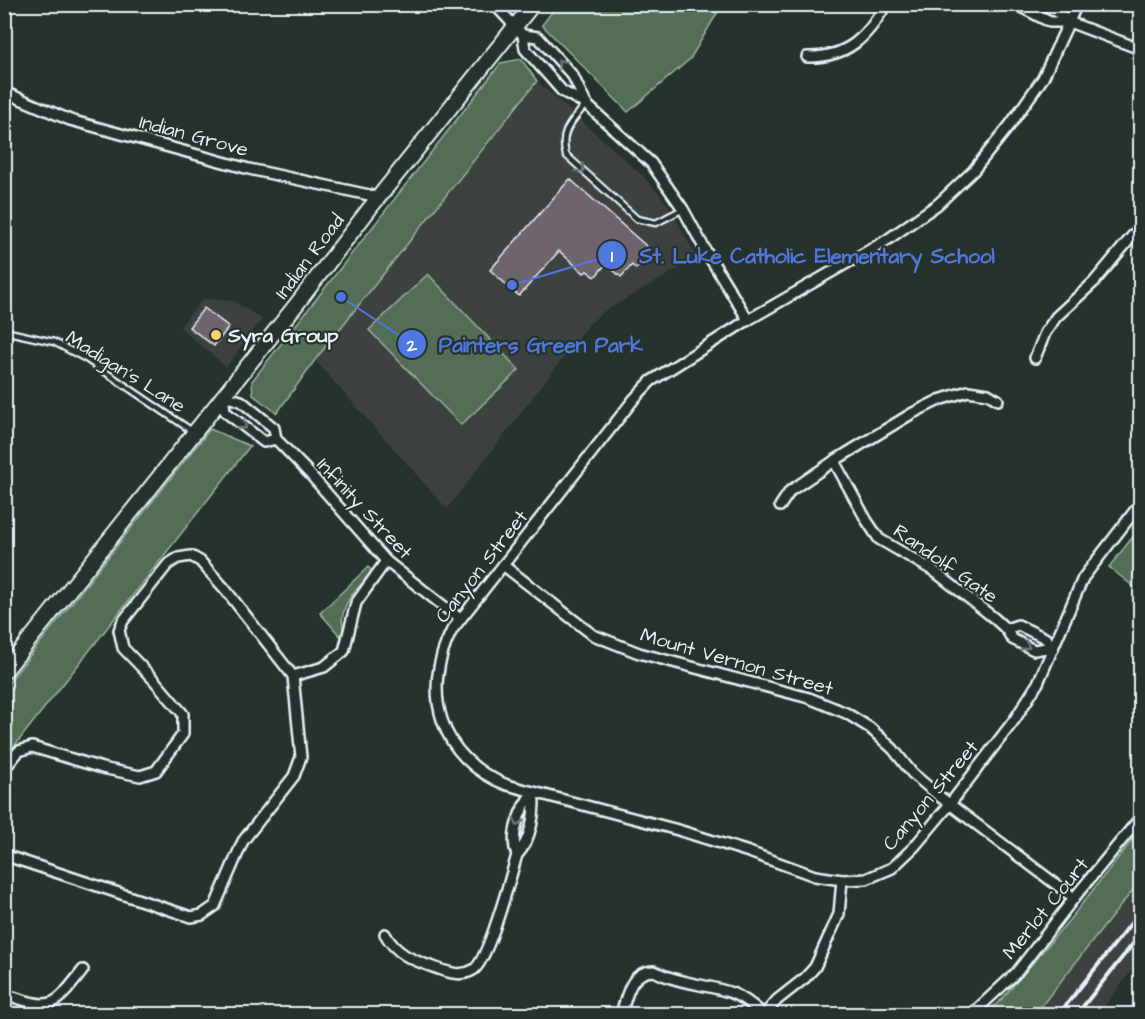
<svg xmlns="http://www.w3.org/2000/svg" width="1145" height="1019" font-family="'Architects Daughter',sans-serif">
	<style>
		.built { fill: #3c4240 }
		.green { fill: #536e55; stroke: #9eb0a6; stroke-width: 1.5 }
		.building { fill: #6e656c; stroke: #e8f1f8; stroke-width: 1.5 }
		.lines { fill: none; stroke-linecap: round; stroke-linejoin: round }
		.lane-casing { stroke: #e8f1f8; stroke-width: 9 }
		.street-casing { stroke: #e8f1f8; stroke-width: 14 }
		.secondary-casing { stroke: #e8f1f8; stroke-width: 18 }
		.lane { stroke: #26332d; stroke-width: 4.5 }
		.street { stroke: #26332d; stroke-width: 9 }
		.secondary { stroke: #26332d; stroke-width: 14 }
		.rail { stroke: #e8f1f8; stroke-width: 4 }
		.oneway { stroke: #6a7674 }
		.poi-dot { fill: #ffd166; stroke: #26332d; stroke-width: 2 }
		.labels { text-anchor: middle; stroke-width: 4.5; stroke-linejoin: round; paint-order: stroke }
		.street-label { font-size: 20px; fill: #e8f1f8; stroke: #26332d }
		.poi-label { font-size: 20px; font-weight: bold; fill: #e8f1f8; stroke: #26332d; text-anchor: start }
		.leader { fill: none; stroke: #5077e0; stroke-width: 2 }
		.callout-dot { fill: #5077e0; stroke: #26332d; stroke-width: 2 }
		.mark-label { font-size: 18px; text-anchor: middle; font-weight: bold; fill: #fff }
		.callout-label { font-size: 21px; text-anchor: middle; font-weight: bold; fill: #5077e0; stroke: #26332d; stroke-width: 4.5; stroke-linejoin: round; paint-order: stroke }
	</style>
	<rect width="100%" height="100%" fill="#26332d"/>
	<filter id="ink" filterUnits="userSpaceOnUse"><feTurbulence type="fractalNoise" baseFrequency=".0167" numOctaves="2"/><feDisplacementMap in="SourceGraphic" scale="12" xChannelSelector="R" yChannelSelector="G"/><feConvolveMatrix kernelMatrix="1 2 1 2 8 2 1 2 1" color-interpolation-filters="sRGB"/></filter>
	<g filter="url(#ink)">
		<g class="built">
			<path d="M537 81 644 177 668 205 697 258 603 312 589 324 447 509 315 360Z"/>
			<path d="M203 299 233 301 262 319 226 367 180 327Z"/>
			<path d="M1140 881V960L1098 1014H1035Z"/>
		</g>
		<g class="green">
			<path d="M558 4H722V5L690 59 628 112 542 25Z"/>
			<path d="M521 59 537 81 315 360 277 413 253 395 252 381 501 63Z"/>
			<path d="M428 274 519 370 461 425 369 330Z"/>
			<path d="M210 429 250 446 5 758V687Z"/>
			<path d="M1140 528V592L1109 567Z"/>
			<path d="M368 567 373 572C361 585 346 597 343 615 340 624 346 627 342 638L320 613Z"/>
			<path d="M1140 830V881L1035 1014H985L1002 999 1070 919Z"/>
		</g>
		<g class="building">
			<path d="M570 179 652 251 636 269 632 265 621 277 606 264 595 277 587 271 584 273 559 251 519 296 490 270Z"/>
			<path d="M204 308 229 327 214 346 189 327Z"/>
		</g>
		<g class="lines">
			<g class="lane-casing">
				<g id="lane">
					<path d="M586 104C572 122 559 131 566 155L637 219 656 223 683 209"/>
					<path d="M4 331 54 342 86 359 192 431"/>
				</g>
			</g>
			<g class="street-casing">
				<g id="street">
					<path d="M494 4 523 35 525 49 562 91 586 104 651 163 683 209 707 253 748 320"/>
					<path d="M1015 4 1050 22H1069L1140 49"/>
					<path d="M1043 4 1056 11 1069 22"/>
					<path d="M1077 4 1043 78 1010 125 973 171 938 204 887 240 748 320 651 381 634 399 452 630C420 692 440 759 507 785L678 830 749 852 815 876 842 880 866 879 892 868 914 847 950 804 1015 719 1038 683 1083 578 1140 504"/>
					<path d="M523 35 538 37 573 76 586 104"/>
					<path d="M807 57C847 58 868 37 886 4"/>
					<path d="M4 92 70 120 249 169 369 195 377 199"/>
					<path d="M1035 358 1045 333 1056 317 1094 282 1134 234 1140 231"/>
					<path d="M276 439 264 442 228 414 225 411 223 396 241 401 274 428 276 439 309 473 386 561 460 619"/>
					<path d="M834 461 867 521 879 539 934 571 994 618 1006 629 1012 639 1034 650 1053 647"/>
					<path d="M780 506 790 491 834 461 911 414 939 400 968 391 988 394 998 400"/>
					<path d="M503 565 593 635 639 653 809 698 846 713 870 728 893 749 912 773 939 796 1074 898"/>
					<path d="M1006 629 1018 625 1045 638 1053 647"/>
					<path d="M293 676 324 667 344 651 356 603 386 561"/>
					<path d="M4 769 19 751 32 747 102 768 140 776 156 771 183 734V714L154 680 123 648 119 630 123 621 168 564 178 558 191 556 200 561 225 589 293 676 301 757 294 776 243 841 215 906 202 915 191 917 4 855"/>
					<path d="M517 855C509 836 520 808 533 792"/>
					<path d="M385 934C396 954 412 960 433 967 445 971 460 978 473 970 488 962 511 875 517 855 531 840 536 812 533 792"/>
					<path d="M4 994C53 1010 52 1010 83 970"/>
					<path d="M621 1014C627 996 630 971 654 971 679 984 706 984 732 993 744 998 754 1006 763 1014"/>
					<path d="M765 1014 777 1000 805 978 815 967 839 914 842 880"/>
					<path d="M972 1014 1017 972 1074 898 1140 818"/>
				</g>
			</g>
			<g class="secondary-casing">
				<path id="secondary" d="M4 672 296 305 370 208 533 4"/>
			</g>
			<use href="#lane" class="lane"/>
			<use href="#street" class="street"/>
			<use href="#secondary" class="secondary"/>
			<g class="rail">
				<path d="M1059 1014 1140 912"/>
				<path d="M1077 1014 1140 935"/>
			</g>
		</g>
		<defs><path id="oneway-chevron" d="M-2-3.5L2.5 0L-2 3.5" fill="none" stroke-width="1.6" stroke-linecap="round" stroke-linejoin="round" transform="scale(1.5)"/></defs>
		<g class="oneway">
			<use href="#oneway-chevron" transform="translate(561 63) rotate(-132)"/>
			<use href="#oneway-chevron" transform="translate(581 169) rotate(42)"/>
			<use href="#oneway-chevron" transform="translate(243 426) rotate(38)"/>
			<use href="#oneway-chevron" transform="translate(1026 646) rotate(25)"/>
			<use href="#oneway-chevron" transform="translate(518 822) rotate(105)"/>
		</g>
	</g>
	<circle class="poi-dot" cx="216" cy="335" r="6"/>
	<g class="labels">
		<g class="street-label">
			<text transform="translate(194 135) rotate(15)" y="7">Indian Grove</text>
			<text transform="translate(309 256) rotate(-53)" y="7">Indian Road</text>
			<text transform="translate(126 371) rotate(32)" y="7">Madigan's Lane</text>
			<text transform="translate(365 508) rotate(47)" y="7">Infinity Street</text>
			<text transform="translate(946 563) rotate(35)" y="7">Randolf Gate</text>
			<text transform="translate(481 566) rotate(-52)" y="7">Canyon Street</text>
			<text transform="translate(737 661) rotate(16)" y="7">Mount Vernon Street</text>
			<text transform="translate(930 795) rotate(-50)" y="7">Canyon Street</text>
			<text transform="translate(1045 908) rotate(-51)" y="7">Merlot Court</text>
		</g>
		<g class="poi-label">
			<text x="228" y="342">Syra Group</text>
		</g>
	</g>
	<path class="leader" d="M512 285L612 255M341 297L412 344"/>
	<g class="callout-dot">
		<circle cx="512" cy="285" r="6"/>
		<circle cx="341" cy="297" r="6"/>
		<circle cx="612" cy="255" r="15"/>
		<circle cx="412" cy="344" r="15"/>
	</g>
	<g class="mark-label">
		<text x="612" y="262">1</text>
		<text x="412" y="351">2</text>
	</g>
	<g class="callout-label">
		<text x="817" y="263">St. Luke Catholic Elementary School</text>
		<text x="541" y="352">Painters Green Park</text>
	</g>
	<rect width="1145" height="1019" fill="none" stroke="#26332d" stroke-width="24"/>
	<rect x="12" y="12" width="1121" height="995" fill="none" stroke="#e8f1f8" stroke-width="2" filter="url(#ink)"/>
</svg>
